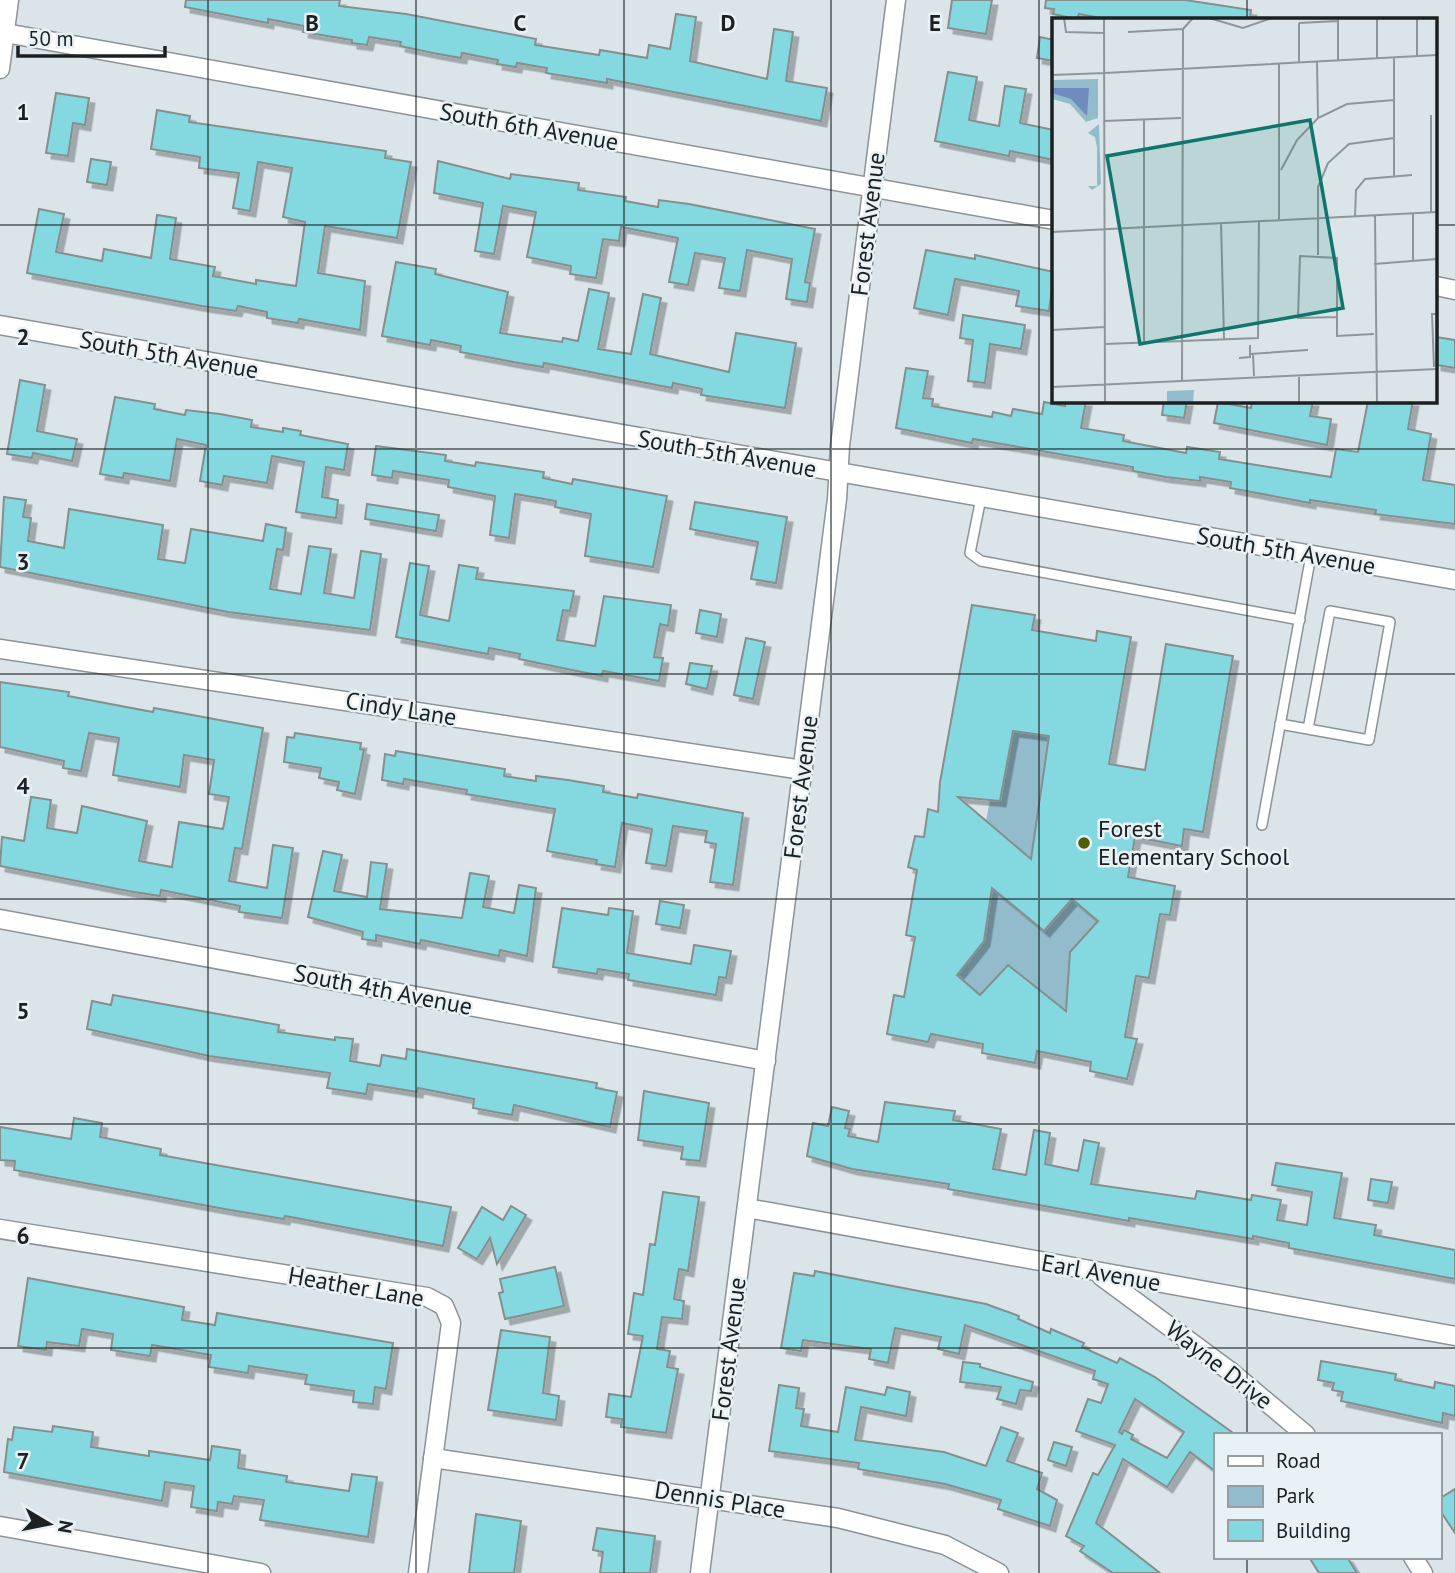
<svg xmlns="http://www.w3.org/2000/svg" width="1455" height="1573" font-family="'PT Sans',sans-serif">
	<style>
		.green { fill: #92bccc }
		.building { fill: #84d8e0; stroke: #858f8f; stroke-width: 2; fill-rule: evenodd; filter: url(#shadow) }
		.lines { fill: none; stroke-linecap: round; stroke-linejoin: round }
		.service-casing { stroke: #8a9397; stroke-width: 12 }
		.minor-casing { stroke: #8a9397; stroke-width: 21 }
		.service { stroke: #fff; stroke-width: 9 }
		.minor { stroke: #fff; stroke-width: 18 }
		.grid { fill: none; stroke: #1c2021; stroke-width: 2; stroke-opacity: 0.55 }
		.poi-dot { fill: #4c6008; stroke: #e8f2f6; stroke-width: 2.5 }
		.labels { text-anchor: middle; stroke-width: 5; stroke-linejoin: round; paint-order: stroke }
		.street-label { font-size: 24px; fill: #1c2021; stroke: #e8f2f6 }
		.poi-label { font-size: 24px; fill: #1c2021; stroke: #e8f2f6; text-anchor: start }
		.inset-road { fill: none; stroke: #8f9699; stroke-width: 2 }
		.view { fill: #0f766e; fill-opacity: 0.15; stroke: #0f766e; stroke-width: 3.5 }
		.inset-edge { fill: none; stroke: #1c2021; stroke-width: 3.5 }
		.grid-label { font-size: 23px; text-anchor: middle; font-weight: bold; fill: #1c2021; stroke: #e8f2f6; stroke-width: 5; stroke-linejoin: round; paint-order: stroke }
	</style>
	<defs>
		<filter id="shadow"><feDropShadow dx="5.5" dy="5.5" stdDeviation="0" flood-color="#0004"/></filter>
	</defs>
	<rect width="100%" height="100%" fill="#dbe5e9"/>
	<g class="green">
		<path d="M1013 731 1049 736 1031 859 994 827 985 826 990 800 1001 801Z"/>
		<path d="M990 886 1043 931 1072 899 1098 921 1070 952 1068 976 1082 987 1064 1009 1008 965 980 995 957 975 984 941 987 920 972 908Z"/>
	</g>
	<g class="building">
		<path d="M186 0H340L339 6 406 14 536 39 535 45 599 55 600 50 647 58 649 45 670 49 676 14 696 17 690 61 767 79 774 29 793 32 786 81 827 88 821 121 607 79V83L546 73 547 68 517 63 516 67 497 64 498 60 462 53 461 58 433 53 400 46 401 42 369 37 367 45 352 43V40L303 32 304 26 268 19V23L185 7Z"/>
		<path d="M952 0H992L986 34 948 28Z"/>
		<path d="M1046 0H1185L1251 10 1250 19H1106L1079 14 1077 19 1053 14 1054 9 1045 8Z"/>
		<path d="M1040 37 1054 40V61L1037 58Z"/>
		<path d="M948 72 977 77 969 120 999 126 1005 86 1026 89 1020 123 1054 130V160L1010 151 1009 156 935 141Z"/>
		<path d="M56 93 89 98 85 125 73 123 68 156 46 153Z"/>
		<path d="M157 110 190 116 189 122 386 151 385 158 411 162 397 238 325 226 318 273 365 281 360 330 299 319 298 323 267 318V312L238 306 236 311 202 306 27 273 39 209 64 214 56 252 102 261 104 249 151 258 157 215 176 218 170 259 215 267 213 276 256 284V280L296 286 305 222 283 217 292 168 258 162 250 211 233 208 239 173 199 168 200 157 151 149Z"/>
		<path d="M91 159 111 162 107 185 87 182Z"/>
		<path d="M438 161 510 179 511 174 579 183 578 190 626 197 625 201 658 207 659 200 689 204 815 229 805 282 810 283 807 302 786 299 792 259 747 250 740 291 719 288 725 258 695 253 688 285 669 282 678 238 621 227 619 241 603 239 596 278 570 274 571 266 527 257 536 212 503 206 494 254 475 251 483 203 434 193Z"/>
		<path d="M926 250 975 259V255L1054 272 1049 311 1016 306 1019 291 955 279 948 315 914 308Z"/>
		<path d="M396 262 436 269 435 274 508 292 500 333 562 342 563 338 578 341 589 289 609 293 598 349 631 354 643 294 661 298 650 354 729 372 736 333 796 343 785 408 701 395 702 389 673 383 672 388 544 363 543 367 519 363 460 352 461 346 431 340 430 345 382 336Z"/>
		<path d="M963 315 1025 325 1021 349 990 344 985 383 968 381 973 340 960 338Z"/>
		<path d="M1436 337 1455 340V368L1436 365Z"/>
		<path d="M906 368 928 371 923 398 933 399 932 406 992 417 993 412 1011 416 1013 409 1042 414 1044 402 1065 406 1066 401H1086L1081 428 1124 435 1123 441 1186 453 1187 447 1220 452 1219 459 1331 477 1336 449 1358 452 1368 401H1413L1408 429 1431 434 1423 480 1455 485V524L1375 514 1376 510 1310 500V503L1230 488 1231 482 1200 477V481L1166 477 1133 471V467L973 439 972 443 896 428Z"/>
		<path d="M20 380 45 385 37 431 77 439 72 461 33 453 32 458 7 454Z"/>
		<path d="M115 397 155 404 154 409 185 415 186 410 220 414 252 420 251 427 283 432V428L301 431 300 435 348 444 344 470 326 467 322 497 338 500 336 518 296 512 304 462 272 456 267 483 224 476 222 485 200 481 206 445 177 439 170 481 124 473 123 478 100 474Z"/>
		<path d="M1164 401H1187L1184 418 1162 415Z"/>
		<path d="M1252 401H1313L1310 416 1331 419 1327 445 1214 423 1218 402 1251 408Z"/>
		<path d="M376 446 446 455 445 461 475 466 476 462 544 472 543 478 572 484 573 479 667 496 653 567 585 556 591 514 555 507 556 501 515 494 509 538 490 535 495 496 448 487 449 480 393 471 392 478 372 475Z"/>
		<path d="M4 497 26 500 23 517 31 518 28 541 64 548 69 509 163 525 158 559 185 563 191 529 263 541 266 524 286 528 283 550 277 549 270 589 301 594 309 546 331 549 324 593 354 598 361 551 381 554 370 630 228 612 0 567Z"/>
		<path d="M695 502 787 517 776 583 751 579 758 542 690 529Z"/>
		<path d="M367 504 439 515 436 531 365 519Z"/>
		<path d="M410 563 429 566 420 615 449 621 459 565 478 568 476 579 574 591 570 611 563 610 557 640 595 646 604 596 671 605 668 626 660 624 654 657 663 658 659 681 603 671 602 676 567 669 519 659 520 654 489 648 488 654 396 637Z"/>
		<path d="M972 605 1035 615 1032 630 1096 641 1097 631 1131 637 1109 764 1145 770 1166 644 1233 656 1203 832 1184 829 1182 846 1135 837 1128 877 1175 886 1170 915 1160 914 1149 978 1136 976 1125 1037 1137 1039 1127 1079 1090 1071 1091 1062 1037 1051 1035 1063 982 1053 983 1044 931 1034 928 1042 887 1034 894 995 904 997 915 937 906 935 917 870 908 867 915 836 924 837 928 809 938 812 940 782ZM1013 731 1049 736 1031 859 958 797 1000 801ZM992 888 1044 931 1072 899 1098 921 1070 952 1066 1011 1008 965 980 995 957 975 984 941Z"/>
		<path d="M700 610 721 614 717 637 696 633Z"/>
		<path d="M746 638 765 642 753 699 734 695Z"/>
		<path d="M690 663 712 666 707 689 686 684Z"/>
		<path d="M0 682 69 692 68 696 153 712 154 708 263 728 242 849 235 848 229 881 267 888 273 845 293 848 282 918 239 912 240 906 161 890 160 896 128 891 0 866 2 837 24 841 31 797 51 800 47 828 77 833 82 806 147 821 139 861 172 867 179 822 223 829 229 797 209 794 214 760 184 755 180 787 113 775 119 738 89 733 81 771 63 768 64 761 0 747Z"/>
		<path d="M295 733 361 743 360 749 364 750 355 794 337 790 339 782 319 778 321 768 284 762 287 737 294 738Z"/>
		<path d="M396 751 505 769 504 776 536 781V776L568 780 604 786 603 792 637 798 638 794 743 813 733 885 710 882 716 844 705 842 707 831 673 826 666 866 646 863 652 829 622 823 615 867 596 864 597 860 547 851 555 809 466 794 467 790 404 779 403 784 382 780 385 754 395 756Z"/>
		<path d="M323 851 342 855 334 891 367 897 371 862 387 864 380 909 462 918 470 873 489 876 483 907 514 913 519 885 536 888 527 956 500 950 499 956 421 940 420 944 376 935V941L362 939 363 932 308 917Z"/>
		<path d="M660 901 684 905 680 928 656 924Z"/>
		<path d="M562 908 608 915 609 908 633 911 627 953 691 964 694 945 731 951 726 978 719 977 716 995 628 980 629 974 598 969 597 974 553 967Z"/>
		<path d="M113 995 279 1025 278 1032 335 1040V1037L353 1039 350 1061 380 1066 382 1055 406 1059 407 1049 597 1083 596 1088 617 1092 610 1127 514 1105 512 1115 473 1108 474 1099 418 1088 417 1092 368 1084 366 1094 327 1088 330 1073 209 1056 87 1029 92 1001 111 1005Z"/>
		<path d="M644 1091 709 1103 700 1161 681 1159 683 1147 638 1140Z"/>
		<path d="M885 1102 955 1111 953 1120 1001 1129 993 1169 1026 1175 1034 1130 1050 1133 1045 1164 1078 1171 1084 1140 1099 1143 1091 1184 1195 1199 1197 1191 1251 1200 1252 1195 1281 1200 1277 1220 1307 1225 1312 1192 1272 1185 1276 1163 1342 1173 1334 1218 1376 1225 1374 1235 1455 1250V1279L1289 1248V1243L1253 1236V1239L1129 1218V1221L948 1189 949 1184 852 1169 807 1156 813 1123 828 1126 832 1107 849 1111 845 1128 850 1129 848 1136 878 1142Z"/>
		<path d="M74 1118 102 1123 100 1137 161 1149 160 1155 451 1207 443 1246 285 1216 284 1219 230 1210 14 1170 15 1161 0 1160V1127L71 1139Z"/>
		<path d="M1371 1179 1392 1182 1388 1203 1368 1200Z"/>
		<path d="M663 1192 699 1197 688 1271 679 1269 674 1299 684 1301 682 1319 662 1317 657 1349 670 1351 667 1367 678 1369 666 1433 621 1427 622 1419 606 1417 609 1394 631 1397 643 1336 628 1334 634 1293 643 1295 650 1244 655 1245Z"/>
		<path d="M511 1206 526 1215 497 1264 490 1238 477 1259 458 1248 482 1207 503 1220Z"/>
		<path d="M555 1267 564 1306 505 1319 499 1293 503 1292 500 1279Z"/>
		<path d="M815 1271 986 1304 1019 1316 1018 1319 1050 1333 1051 1329 1084 1343 1082 1347 1117 1363 1120 1358 1155 1377 1236 1435H1215V1471L1190 1452 1167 1487 1123 1459 1096 1523 1160 1573H1113L1080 1551 1084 1546 1066 1536 1093 1473 1098 1475 1115 1445 1076 1431 1088 1399 1101 1403 1108 1384 1093 1379 1095 1371 965 1325 959 1354 938 1349 941 1337 895 1328 888 1363 869 1359 871 1349 803 1340 801 1351 781 1348 794 1273 814 1276ZM1135 1399 1184 1432 1167 1458 1131 1439 1133 1435 1124 1430 1122 1434 1119 1432Z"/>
		<path d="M28 1278 184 1307 182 1320 215 1325 217 1313 393 1343 386 1389 375 1387 373 1404 353 1402 354 1391 305 1384 307 1375 249 1366 248 1373 209 1367 211 1355 152 1345 150 1356 111 1350 113 1334 82 1329 79 1346 47 1342 46 1350 18 1346Z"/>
		<path d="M501 1330 550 1337 543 1393 559 1396 556 1420 488 1410Z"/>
		<path d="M1321 1361 1396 1374 1395 1380 1434 1388 1435 1382 1455 1386V1416L1443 1413 1442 1423 1341 1401 1343 1392 1332 1390 1334 1383 1318 1380Z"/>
		<path d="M963 1362 980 1364V1367L1033 1382 1031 1391 1020 1390 1016 1404 997 1399 1001 1387 960 1382Z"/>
		<path d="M779 1385 799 1388 796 1408 804 1409 801 1426 838 1432 846 1387 885 1395 887 1387 910 1392 906 1416 861 1407 855 1440 944 1452 986 1466 1001 1427 1018 1433 1007 1461 1042 1473 1037 1489 1057 1500 1050 1526 998 1509 1001 1500 945 1484 858 1469 859 1463 769 1451Z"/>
		<path d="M53 1426 93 1432 91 1447 149 1456V1451L210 1460 212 1446 240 1450 238 1468 287 1476 286 1482 349 1491 352 1474 377 1477 368 1537 260 1520 264 1500 234 1496 232 1504 218 1502 217 1511 191 1507 194 1486 165 1482 162 1501 4 1472 8 1439 12 1440 14 1427 52 1432Z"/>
		<path d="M1054 1442 1072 1447 1066 1466 1048 1460Z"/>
		<path d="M1455 1489V1533L1439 1509V1499Z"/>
		<path d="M476 1514 521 1521 514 1573H469Z"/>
		<path d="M597 1528 655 1536 650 1573H600L603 1552 593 1550Z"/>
		<path d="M1309 1557H1347L1357 1573H1319Z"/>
	</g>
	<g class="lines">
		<g class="service-casing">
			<g id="service">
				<path d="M981 498 970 553 981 561 1300 620"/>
				<path d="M1280 724 1369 740 1390 622 1330 611 1308 729"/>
				<path d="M1262 825 1311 555"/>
			</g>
		</g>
		<g class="minor-casing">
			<g id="minor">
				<path d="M5 33 1054 220"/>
				<path d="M0 69 9 0"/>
				<path d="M1436 286 1455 290"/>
				<path d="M0 325 1455 580"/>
				<path d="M0 649 803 770"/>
				<path d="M0 919 766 1061"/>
				<path d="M747 1208 1455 1336"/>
				<path d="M0 1229 427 1297 444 1306 451 1323 418 1573"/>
				<path d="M1101 1276 1231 1372 1306 1435"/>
				<path d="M433 1458 838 1518 945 1545 999 1573"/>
				<path d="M0 1526 261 1573"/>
				<path d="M1413 1557 1423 1573"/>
				<path d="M700 1573 837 499 840 446 896 0"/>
			</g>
		</g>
		<use href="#service" class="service"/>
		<use href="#minor" class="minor"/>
	</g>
	<path class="grid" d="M208 0V1573M416 0V1573M624 0V1573M831 0V1573M1039 0V1573M1247 0V19M0 225H1054M1436 225H1455M1247 401V1435M0 449H1455M0 674H1455M0 899H1455M0 1124H1455M0 1348H1455M1247 1557V1573"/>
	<circle class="poi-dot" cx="1084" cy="843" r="7"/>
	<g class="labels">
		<g class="street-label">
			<text transform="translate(529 127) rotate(10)" y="8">South 6th Avenue</text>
			<text transform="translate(868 224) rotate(-83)" y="8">Forest Avenue</text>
			<text transform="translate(169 355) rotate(10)" y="8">South 5th Avenue</text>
			<text transform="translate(727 454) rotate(10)" y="8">South 5th Avenue</text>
			<text transform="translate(1286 551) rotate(10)" y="8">South 5th Avenue</text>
			<text transform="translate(401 709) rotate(9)" y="8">Cindy Lane</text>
			<text transform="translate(801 787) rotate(-83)" y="8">Forest Avenue</text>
			<text transform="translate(383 990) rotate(11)" y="8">South 4th Avenue</text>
			<text transform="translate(1101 1273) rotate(10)" y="8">Earl Avenue</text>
			<text transform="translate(356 1287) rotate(10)" y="8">Heather Lane</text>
			<text transform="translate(729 1349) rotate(-83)" y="8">Forest Avenue</text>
			<text transform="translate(1219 1365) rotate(38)" y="8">Wayne Drive</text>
			<text transform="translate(720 1500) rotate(9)" y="8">Dennis Place</text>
		</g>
		<g class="poi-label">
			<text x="1098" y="837">Forest<tspan x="1098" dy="28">Elementary School</tspan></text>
		</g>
	</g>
	<g transform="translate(1052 18)">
		<rect width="385" height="385" fill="#dbe5e9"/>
		<path d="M46 61V100L34 104 18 86 0 81V62ZM47 106 49 166 40 172 36 168H45V130L43 119 36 115ZM142 372 141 385H115V373Z" fill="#92bccc"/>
		<path d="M37 70 35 98 19 81 0 75 1 70Z" fill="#718bbe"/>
		<path class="inset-road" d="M12 0 14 14 52 15M52 0 53 385M157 0 191 10 220 0M286 0V43M325 0V40M365 0V39M247 5V45M247 5 286 3M76 14 131 11M342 40V158M265 44 266 100M53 55 385 37M0 57 53 55M379 97V195M52 103 129 100M229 152 245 122 266 100 295 86 342 82M361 196V242M323 197 325 385M303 198 304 172 313 161 360 157M227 201V46M169 205 172 321M0 214 385 194M266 237V169L276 145 297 126 342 120M322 246 385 241M285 299 246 300 248 238 285 240V318L322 316M0 312 52 309M92 325V101M54 326 206 320 207 203M198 336 256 332M201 336 202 358M187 340 198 339V327M382 349 380 296H385M247 359V385M130 362 131 11 141 0M0 369 385 351"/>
		<path class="view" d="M258 102 291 290 88 326 55 138Z"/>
		<rect width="385" height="385" class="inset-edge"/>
	</g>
	<g class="grid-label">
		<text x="312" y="31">B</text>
		<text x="520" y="31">C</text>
		<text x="728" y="31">D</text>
		<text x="935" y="31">E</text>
		<text x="23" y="120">1</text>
		<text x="23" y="345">2</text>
		<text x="23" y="570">3</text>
		<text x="23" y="794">4</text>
		<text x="23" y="1019">5</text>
		<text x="23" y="1244">6</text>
		<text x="23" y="1469">7</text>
	</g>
	<rect x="1214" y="1433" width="228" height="126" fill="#e8f2f6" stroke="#969ea1" stroke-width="2"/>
	<rect x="1228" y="1456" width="35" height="10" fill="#ffffff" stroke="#969ea1" stroke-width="2"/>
	<text x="1276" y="1468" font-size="21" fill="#1c2021">Road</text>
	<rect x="1228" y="1486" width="35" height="21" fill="#92bccc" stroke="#969ea1" stroke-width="2"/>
	<text x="1276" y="1503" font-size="21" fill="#1c2021">Park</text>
	<rect x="1228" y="1520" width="35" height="21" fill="#84d8e0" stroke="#969ea1" stroke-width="2"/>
	<text x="1276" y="1538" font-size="21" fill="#1c2021">Building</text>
	<g transform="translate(49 1524) rotate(100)" stroke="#e8f2f6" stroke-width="5" paint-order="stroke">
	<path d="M0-5L12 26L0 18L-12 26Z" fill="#1c2021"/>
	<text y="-10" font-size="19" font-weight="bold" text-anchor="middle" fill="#1c2021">N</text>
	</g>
	<path d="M18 46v10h147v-10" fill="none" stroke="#1c2021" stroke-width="3.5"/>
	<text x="28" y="46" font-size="21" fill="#1c2021" stroke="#e8f2f6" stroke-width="5" paint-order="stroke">50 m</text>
</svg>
